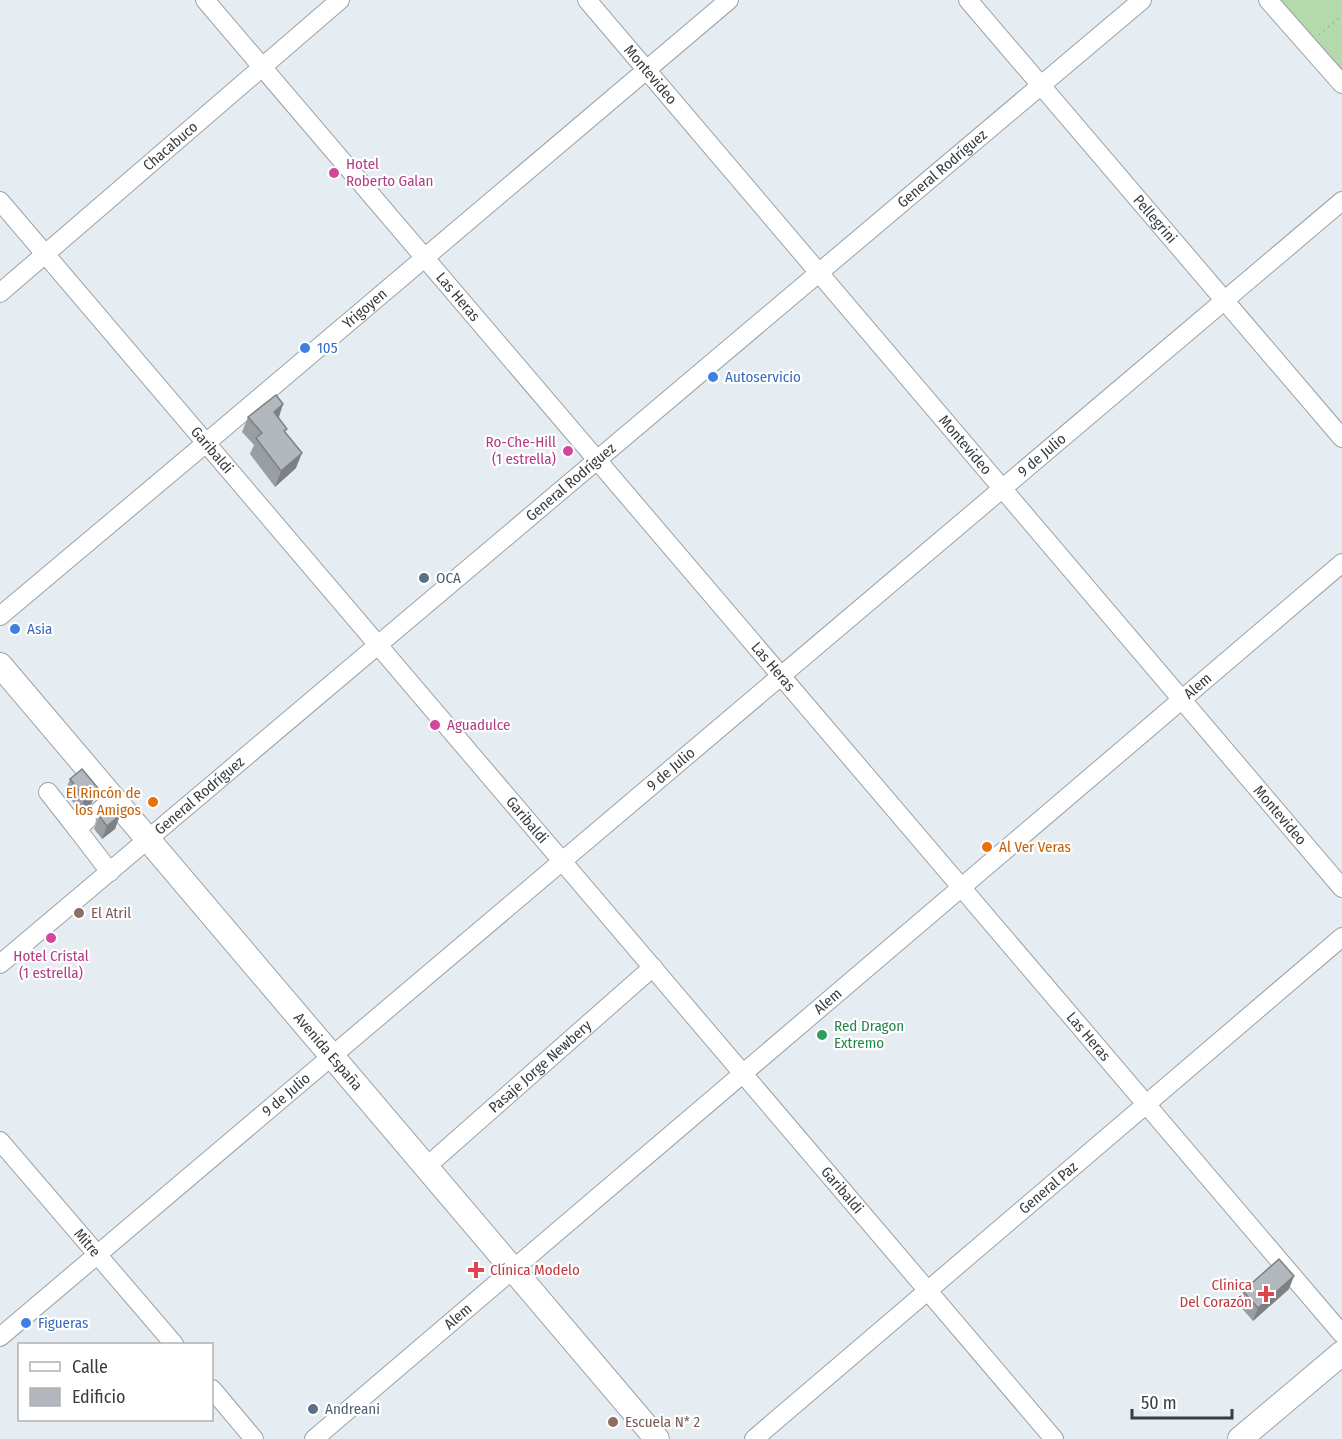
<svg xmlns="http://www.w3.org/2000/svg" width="1342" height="1439" font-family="'Fira Sans Condensed',sans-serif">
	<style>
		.green { fill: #b4d9aa }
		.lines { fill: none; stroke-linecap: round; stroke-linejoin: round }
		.minor-casing { stroke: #9ba1a7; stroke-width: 20 }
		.major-casing { stroke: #9ba1a7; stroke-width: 26 }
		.path { stroke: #a9afb4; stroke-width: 2; stroke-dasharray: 1.5 4.5; stroke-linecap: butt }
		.minor { stroke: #fff; stroke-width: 18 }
		.major { stroke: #fff; stroke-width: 24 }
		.wall { fill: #999ea3 }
		.shaded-wall { fill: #7d8184 }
		.building { fill: #b2b8bd; stroke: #7d8184; stroke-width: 1.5 }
		.hotel-dot { fill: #d1479c; stroke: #fff; stroke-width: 2 }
		.shop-dot { fill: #3f7fe0; stroke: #fff; stroke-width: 2 }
		.service-dot { fill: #5c6f8a; stroke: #fff; stroke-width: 2 }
		.food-dot { fill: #e8710a; stroke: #fff; stroke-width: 2 }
		.education-dot { fill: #8d6e63; stroke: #fff; stroke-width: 2 }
		.leisure-dot { fill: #2e9e5b; stroke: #fff; stroke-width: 2 }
		.health-dot { fill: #e0444e; stroke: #fff; stroke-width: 2 }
		.labels { text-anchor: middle; stroke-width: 4.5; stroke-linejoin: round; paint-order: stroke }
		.street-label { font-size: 15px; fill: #3a3d3f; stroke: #fff }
		.hotel-label { font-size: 15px; fill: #b23c85; stroke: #fff; text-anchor: start }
		.shop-label { font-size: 15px; fill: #366cbe; stroke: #fff; text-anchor: start }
		.service-label { font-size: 15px; fill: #4e5e75; stroke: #fff; text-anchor: start }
		.food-label { font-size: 15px; fill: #c56008; stroke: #fff; text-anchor: end }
		.education-label { font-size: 15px; fill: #785e54; stroke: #fff; text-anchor: start }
		.leisure-label { font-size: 15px; fill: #27864d; stroke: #fff; text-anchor: start }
		.health-label { font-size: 15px; fill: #be3a42; stroke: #fff; text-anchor: start }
	</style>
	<rect width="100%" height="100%" fill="#e5ecf2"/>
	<path class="green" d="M1278 0H1342V75Z"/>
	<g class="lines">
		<g class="minor-casing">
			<g id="minor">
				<path id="s1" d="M205 0 1342 1334"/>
				<path id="s2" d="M587 0 1342 888"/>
				<path id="s3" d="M968 0 1342 438"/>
				<path d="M1268 0 1342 84"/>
				<path id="s4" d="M0 201 1054 1439"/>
				<path id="s5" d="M0 293 340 0"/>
				<path id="s6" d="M0 616 206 443 729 0"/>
				<path d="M48 792 77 829"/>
				<path d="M100 810 113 799"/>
				<path d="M87 820 77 829 110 872"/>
				<path id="s7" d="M0 964 1142 0"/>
				<path id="s8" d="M0 1141 174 1344"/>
				<path id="s9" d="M426 1167 653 967"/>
				<path id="s10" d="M0 1337 1342 201"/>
				<path d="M212 1389 254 1439"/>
				<path id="s11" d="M314 1439 1342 563"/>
				<path id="s12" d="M754 1439 1342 937"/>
			</g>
		</g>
		<g class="major-casing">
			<g id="major">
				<path id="s13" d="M0 665 657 1439"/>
				<path d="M1240 1439 1342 1353"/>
			</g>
		</g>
		<path class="path" d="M1319 35 1342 15"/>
		<use href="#minor" class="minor"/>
		<use href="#major" class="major"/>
	</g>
	<g class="wall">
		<path d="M283 404 278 418 285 432 296 468 275 487 250 454 254 445 242 432 248 417Z"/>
		<path d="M70 779 98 788 89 809 80 811 65 792Z"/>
		<path d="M120 815 115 829 102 839 94 829 99 816Z"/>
		<path d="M1289 1289 1253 1321 1238 1304 1243 1291Z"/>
	</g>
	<g class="shaded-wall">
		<path d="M283 404 278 420 274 412Z"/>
		<path d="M302 453 296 468 275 487 281 471Z"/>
		<path d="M98 788 89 809 80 811 85 798Z"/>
		<path d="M120 815 115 829 102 839 107 826Z"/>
		<path d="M1294 1276 1289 1289 1253 1321 1258 1308Z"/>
	</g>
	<g class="building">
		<path d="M276 395 283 404 274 412 287 429 284 431 302 453 281 471 256 438 262 433 248 417Z"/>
		<path d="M82 769 98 788 94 796 85 798 70 779Z"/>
		<path d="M112 806 120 815 107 826 99 816 103 808Z"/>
		<path d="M1279 1259 1294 1276 1258 1308 1243 1291Z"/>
	</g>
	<g class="hotel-dot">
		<circle cx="334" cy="173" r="6"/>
		<circle cx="568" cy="451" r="6"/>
		<circle cx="435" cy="725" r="6"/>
		<circle cx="51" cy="938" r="6"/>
	</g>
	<g class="shop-dot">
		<circle cx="305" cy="348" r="6"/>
		<circle cx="713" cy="377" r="6"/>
		<circle cx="15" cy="629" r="6"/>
		<circle cx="26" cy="1323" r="6"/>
	</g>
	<g class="service-dot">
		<circle cx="424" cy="578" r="6"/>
		<circle cx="313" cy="1409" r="6"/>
	</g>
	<g class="food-dot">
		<circle cx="153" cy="802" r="6"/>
		<circle cx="987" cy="847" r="6"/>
	</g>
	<g class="education-dot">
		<circle cx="79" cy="913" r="6"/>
		<circle cx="613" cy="1422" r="6"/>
	</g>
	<circle class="leisure-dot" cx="822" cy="1035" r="6"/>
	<g class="health-dot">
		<path d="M473 1261h6v6h6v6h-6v6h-6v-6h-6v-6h6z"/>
		<path d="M1263 1285h6v6h6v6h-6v6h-6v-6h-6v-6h6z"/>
	</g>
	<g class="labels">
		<g class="street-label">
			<text dy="5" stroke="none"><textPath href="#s2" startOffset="98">Montevideo</textPath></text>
			<text dy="5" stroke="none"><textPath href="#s5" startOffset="225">Chacabuco</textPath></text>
			<text dy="5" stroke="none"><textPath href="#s7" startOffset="1233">General Rodríguez</textPath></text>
			<text dy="5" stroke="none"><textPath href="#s3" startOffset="288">Pellegrini</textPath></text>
			<text dy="5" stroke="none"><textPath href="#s1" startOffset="390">Las Heras</textPath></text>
			<text dy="5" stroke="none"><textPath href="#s6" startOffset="477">Yrigoyen</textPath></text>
			<text dy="5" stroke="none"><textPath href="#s2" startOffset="584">Montevideo</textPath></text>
			<text dy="5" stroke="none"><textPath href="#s4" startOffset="327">Garibaldi</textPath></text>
			<text dy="5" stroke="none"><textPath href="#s10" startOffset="1365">9 de Julio</textPath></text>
			<text dy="5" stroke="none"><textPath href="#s7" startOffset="747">General Rodríguez</textPath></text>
			<text dy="5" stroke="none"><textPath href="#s1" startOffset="876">Las Heras</textPath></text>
			<text dy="5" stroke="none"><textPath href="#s11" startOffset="1161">Alem</textPath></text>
			<text dy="5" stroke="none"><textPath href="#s10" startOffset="879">9 de Julio</textPath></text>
			<text dy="5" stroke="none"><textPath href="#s7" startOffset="261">General Rodríguez</textPath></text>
			<text dy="5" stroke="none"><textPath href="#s2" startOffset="1070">Montevideo</textPath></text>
			<text dy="5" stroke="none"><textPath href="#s4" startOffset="813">Garibaldi</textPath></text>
			<text dy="5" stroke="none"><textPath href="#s11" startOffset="675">Alem</textPath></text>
			<text dy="5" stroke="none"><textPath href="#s1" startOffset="1362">Las Heras</textPath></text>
			<text dy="5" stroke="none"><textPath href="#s13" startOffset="507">Avenida España</textPath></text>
			<text dy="5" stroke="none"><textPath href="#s9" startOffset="152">Pasaje Jorge Newbery</textPath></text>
			<text dy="5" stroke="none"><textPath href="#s10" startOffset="375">9 de Julio</textPath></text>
			<text dy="5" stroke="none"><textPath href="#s12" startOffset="387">General Paz</textPath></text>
			<text dy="5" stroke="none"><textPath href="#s4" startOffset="1299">Garibaldi</textPath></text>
			<text dy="5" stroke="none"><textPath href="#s8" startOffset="134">Mitre</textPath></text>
			<text dy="5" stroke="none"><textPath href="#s11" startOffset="189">Alem</textPath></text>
		</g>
		<g class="hotel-label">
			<text x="346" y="169">Hotel<tspan x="346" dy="17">Roberto Galan</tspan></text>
			<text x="556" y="447" text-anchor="end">Ro-Che-Hill<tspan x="556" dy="17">(1 estrella)</tspan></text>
			<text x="447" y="730">Aguadulce</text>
			<text x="51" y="961" text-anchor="middle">Hotel Cristal<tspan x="51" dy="17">(1 estrella)</tspan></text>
		</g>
		<g class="shop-label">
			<text x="317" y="353">105</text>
			<text x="725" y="382">Autoservicio</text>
			<text x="27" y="634">Asia</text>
			<text x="38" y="1328">Figueras</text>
		</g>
		<g class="service-label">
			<text x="436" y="583">OCA</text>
			<text x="325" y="1414">Andreani</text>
		</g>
		<g class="food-label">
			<text x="141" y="798">El Rincón de<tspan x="141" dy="17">los Amigos</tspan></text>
			<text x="999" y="852" text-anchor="start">Al Ver Veras</text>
		</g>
		<g class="education-label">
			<text x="91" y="918">El Atril</text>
			<text x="625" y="1427">Escuela N* 2</text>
		</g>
		<g class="leisure-label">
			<text x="834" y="1031">Red Dragon<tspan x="834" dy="17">Extremo</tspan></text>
		</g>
		<g class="health-label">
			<text x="490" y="1275">Clínica Modelo</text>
			<text x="1252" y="1290" text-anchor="end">Clínica<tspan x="1252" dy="17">Del Corazón</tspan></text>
		</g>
	</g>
	<rect x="18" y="1343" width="195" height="78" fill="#ffffff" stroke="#b0b1b2" stroke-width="1.5"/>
	<rect x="30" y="1362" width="30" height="9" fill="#ffffff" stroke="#b0b1b2" stroke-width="1.5"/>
	<text x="72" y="1373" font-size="18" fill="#3a3d3f">Calle</text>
	<rect x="30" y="1388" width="30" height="18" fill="#b2b8bd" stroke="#b0b1b2" stroke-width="1.5"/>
	<text x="72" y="1403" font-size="18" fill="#3a3d3f">Edificio</text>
	<path d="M1132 1409v9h100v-9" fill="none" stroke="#3a3d3f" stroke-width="3"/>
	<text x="1141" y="1409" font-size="18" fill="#3a3d3f" stroke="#ffffff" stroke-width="4.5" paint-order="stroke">50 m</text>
</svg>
